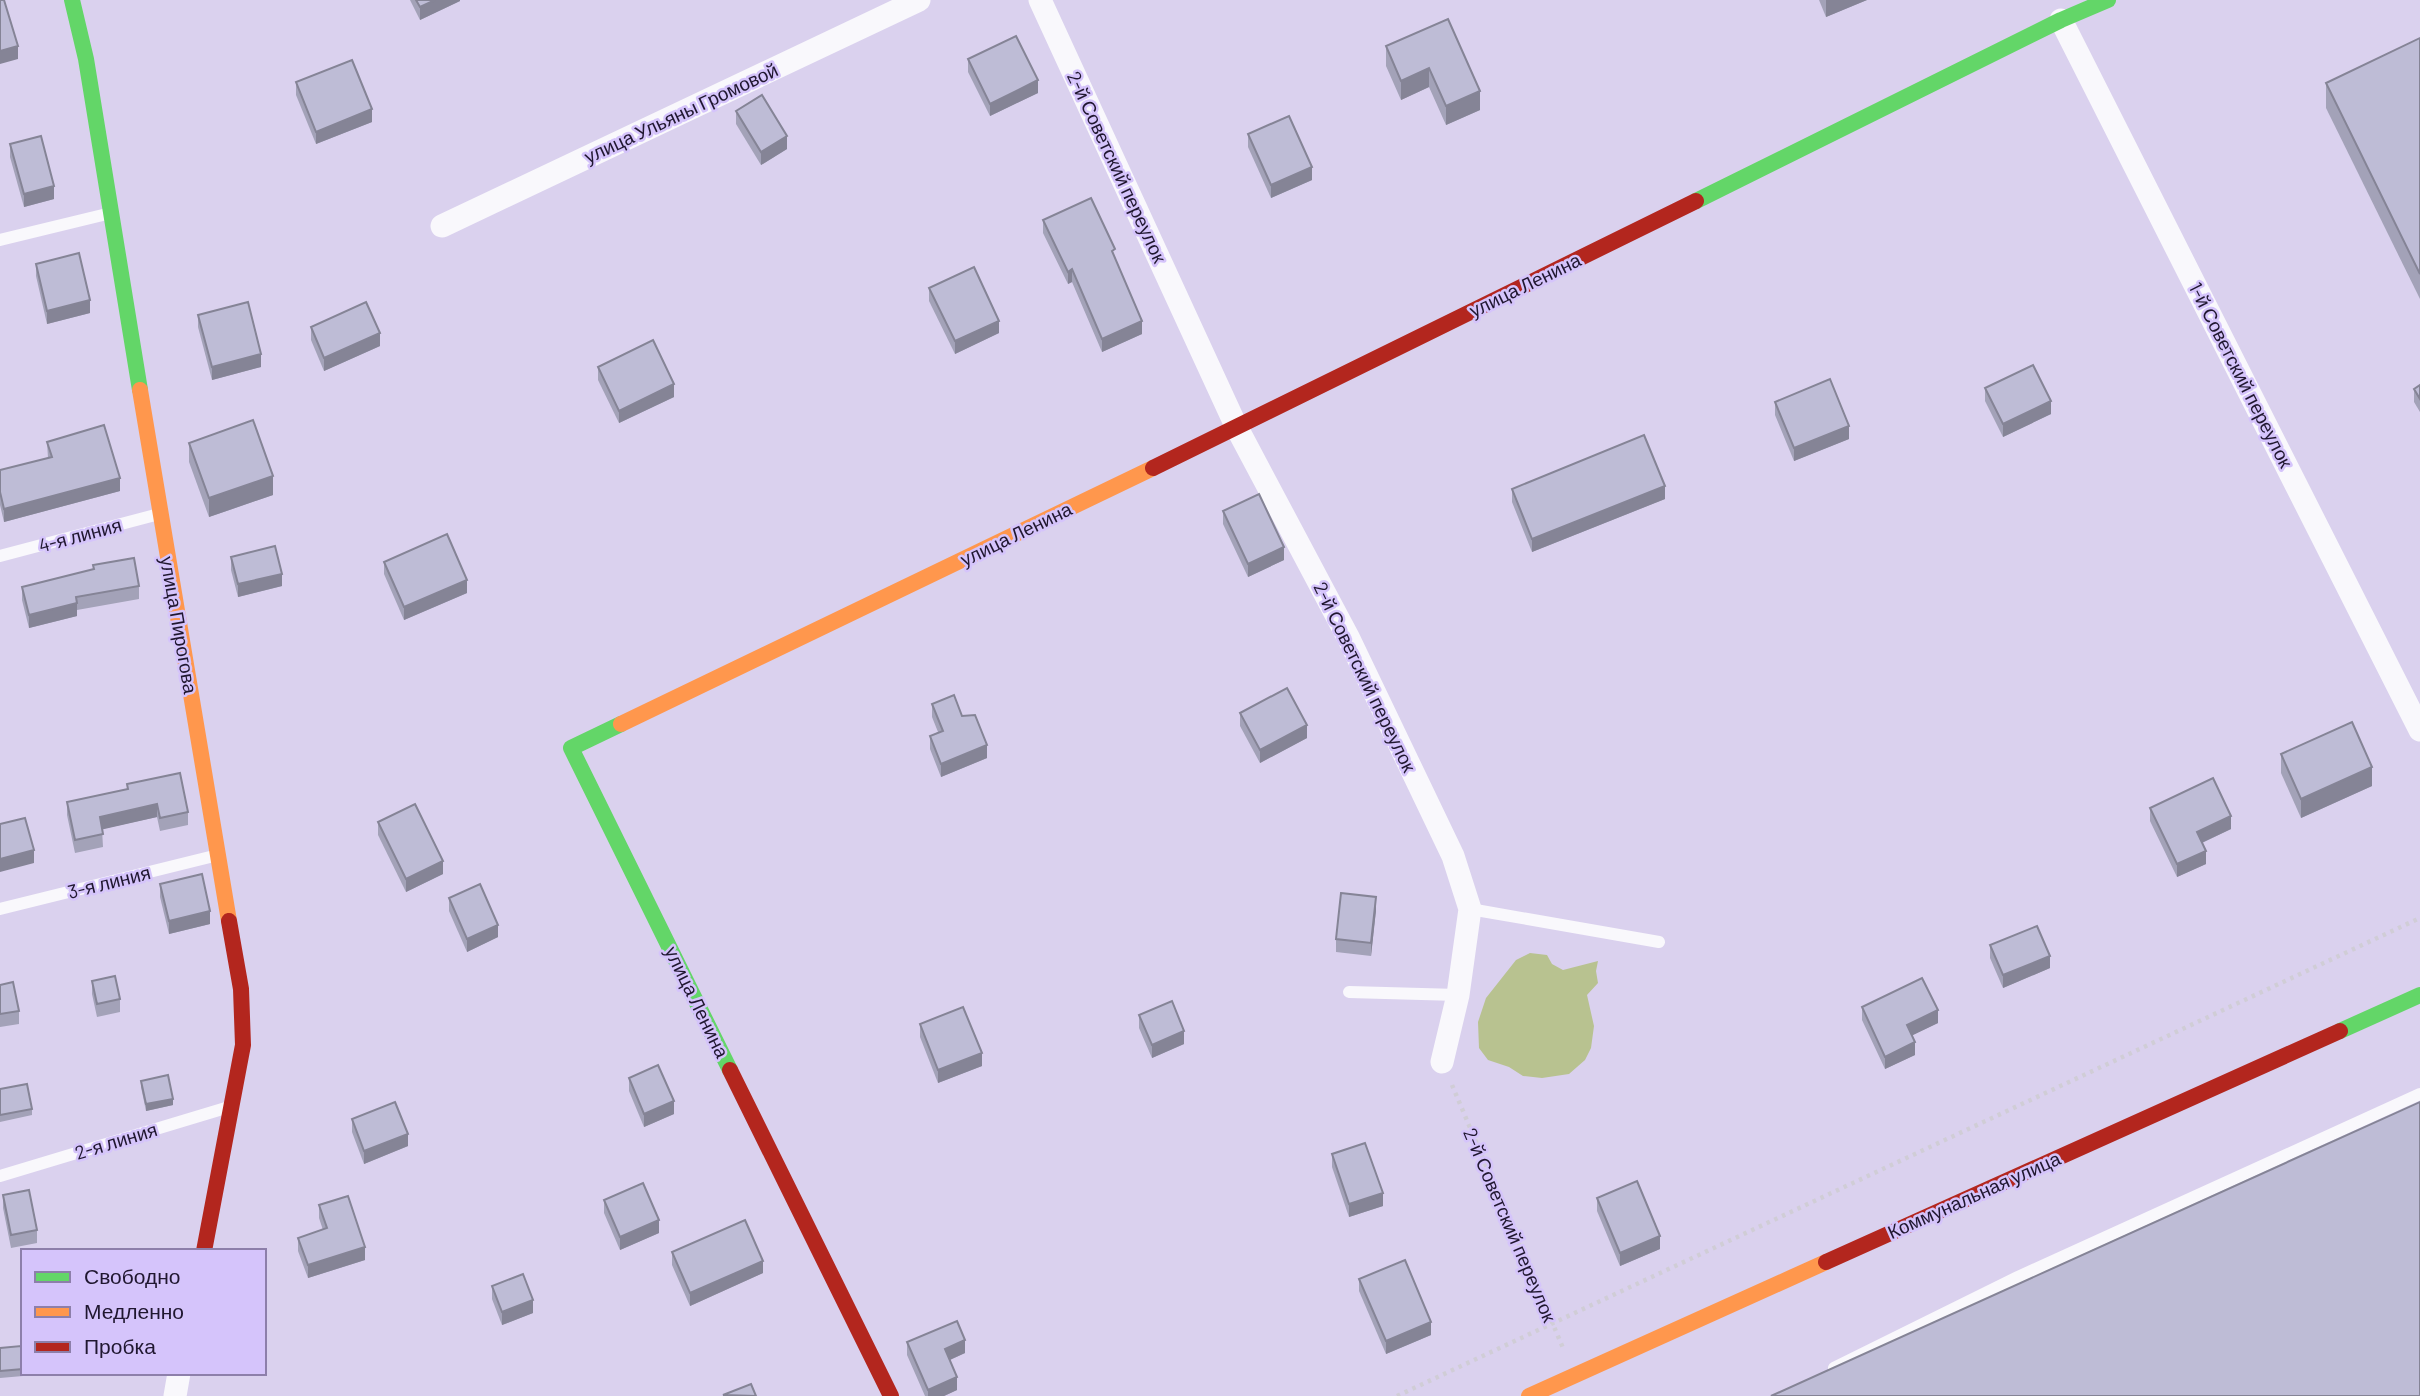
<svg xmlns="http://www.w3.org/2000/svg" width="2420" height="1396" font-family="Barlow,sans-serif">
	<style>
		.water { fill: #b8c290 }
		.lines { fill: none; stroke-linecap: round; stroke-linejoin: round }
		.path { stroke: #d0cdd6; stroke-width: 4.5; stroke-dasharray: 3.5 5; stroke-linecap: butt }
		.lane { stroke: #f9f8fc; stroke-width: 12 }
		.street { stroke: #f9f8fc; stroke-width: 23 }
		.fast { stroke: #63d668; stroke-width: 16 }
		.slow { stroke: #ff974d; stroke-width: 16 }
		.jam { stroke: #b3261e; stroke-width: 16 }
		.wall { fill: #a3a2b8 }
		.shaded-wall { fill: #858496 }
		.building { fill: #bebcd6; stroke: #858496; stroke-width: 2 }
		.labels { text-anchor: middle; stroke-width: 5; stroke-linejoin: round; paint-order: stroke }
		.street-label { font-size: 19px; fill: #201730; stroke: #d5c4fb }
	</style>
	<rect width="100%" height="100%" fill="#dad1ee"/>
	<path class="water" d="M1530 953 1547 955 1552 964 1563 970 1598 961 1596 971 1598 983 1587 995 1594 1026 1591 1048 1585 1060 1569 1074 1542 1078 1523 1076 1509 1067 1488 1060 1479 1048 1478 1022 1486 998 1516 960Z"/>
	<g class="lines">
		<g class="path">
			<path d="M1452 1085 1563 1348"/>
			<path d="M1397 1396 2420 918"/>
		</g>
		<g class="lane">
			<path d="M0 240 111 213"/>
			<path d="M0 556 159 514"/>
			<path d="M0 909 218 855"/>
			<path d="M1470 909 1659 942"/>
			<path d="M1349 992 1458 995"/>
			<path d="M0 1176 229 1107"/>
			<path d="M1834 1368 2018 1277 2420 1094"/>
		</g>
		<g class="street">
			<path d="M1040 0 1237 428 1349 639 1453 856 1470 909 1458 995 1442 1062"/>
			<path d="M2061 20 2420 730"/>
			<path d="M442 226 919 0"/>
			<path d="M175 1396 179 1373"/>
		</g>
		<g class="fast">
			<path d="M72 0 86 59 140 390"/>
			<path d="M1696 201 2061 20 2108 0"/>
			<path d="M621 724 571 748 730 1070"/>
			<path d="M2340 1031 2420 995"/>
		</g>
		<g class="slow">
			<path d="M140 390 229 921"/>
			<path d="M621 724 1153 468"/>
			<path d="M1529 1396 1826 1262"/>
		</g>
		<g class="jam">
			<path d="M1153 468 1696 201"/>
			<path d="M730 1070 891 1396"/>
			<path d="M204 1251 243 1045 241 989 229 921"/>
			<path d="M1826 1262 2340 1031"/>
		</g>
	</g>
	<g class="wall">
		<path d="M410 0H460V1L420 20Z"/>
		<path d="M1819 0H1867L1826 17Z"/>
		<path d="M1448 19 1480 110 1446 125 1429 87 1401 100 1386 66V46Z"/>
		<path d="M2420 38V299L2326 108V83Z"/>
		<path d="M968 59 1038 93 990 116 968 72Z"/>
		<path d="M296 82 372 122 316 144 296 95Z"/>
		<path d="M736 111 787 149 761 165 736 124Z"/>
		<path d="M1248 134 1312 180 1271 198 1248 147Z"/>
		<path d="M10 144 54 199 24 207 10 157Z"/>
		<path d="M1043 220 1115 259 1142 334 1102 352 1072 282 1068 284 1043 233Z"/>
		<path d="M36 264 90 313 47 324 36 276Z"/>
		<path d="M929 288 999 333 955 354 929 301Z"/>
		<path d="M198 315 261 367 212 380 198 327Z"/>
		<path d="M311 327 380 346 324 371 311 340Z"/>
		<path d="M598 367 674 397 619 423 598 380Z"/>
		<path d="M2420 385V412L2414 402V389Z"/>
		<path d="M1985 388 2051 414 2003 437 1985 401Z"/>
		<path d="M1775 402 1849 439 1794 461 1775 415Z"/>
		<path d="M47 442 120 491 4 522 0 505V470L48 458Z"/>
		<path d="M189 443 273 495 209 517 189 462Z"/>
		<path d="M1512 489 1665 499 1532 552 1512 502Z"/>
		<path d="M1223 511 1284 560 1248 577 1223 524Z"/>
		<path d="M231 557 282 586 238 597 231 570Z"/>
		<path d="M384 562 467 593 404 620 384 574Z"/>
		<path d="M93 565 139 586V599L77 610V616L29 628 22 600V587L93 569Z"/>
		<path d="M932 704 962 716 987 758 941 777 930 749V736L938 732 932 717Z"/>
		<path d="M1240 713 1307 738 1260 763 1240 726Z"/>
		<path d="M2281 754 2372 786 2301 818 2281 773Z"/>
		<path d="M127 784 188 812V825L160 831 157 817 102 829 103 847 75 853 67 815V802L127 789Z"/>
		<path d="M2150 808 2231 829 2202 843 2206 864 2177 877 2150 821Z"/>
		<path d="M378 822 443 874 406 892 378 835Z"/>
		<path d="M160 884 210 924 169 934 160 897Z"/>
		<path d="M449 898 498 937 467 952 449 911Z"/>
		<path d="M1376 910 1371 956 1336 952V939Z"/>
		<path d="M1990 945 2050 968 2003 988 1990 958Z"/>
		<path d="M92 981 120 999V1012L97 1017 92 994Z"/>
		<path d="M0 985 19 1011V1024L0 1027Z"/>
		<path d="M1862 1007 1938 1023 1912 1035 1915 1055 1885 1069 1862 1020Z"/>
		<path d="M1139 1015 1184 1044 1152 1058 1139 1028Z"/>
		<path d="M920 1024 982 1066 938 1083 920 1037Z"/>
		<path d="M629 1078 674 1114 644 1127 629 1091Z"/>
		<path d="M141 1081 173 1105 146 1111 141 1087Z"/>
		<path d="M0 1089 32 1109V1115L0 1122Z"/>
		<path d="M352 1119 408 1146 364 1164 352 1132Z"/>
		<path d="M1332 1154 1383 1206 1349 1217 1332 1167Z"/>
		<path d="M3 1195 37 1230V1243L11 1248 3 1208Z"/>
		<path d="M1597 1198 1660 1249 1620 1266 1597 1211Z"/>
		<path d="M604 1200 659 1233 620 1250 604 1213Z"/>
		<path d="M319 1205 365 1260 308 1278 298 1251V1238L323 1230 319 1218Z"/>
		<path d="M672 1252 763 1273 690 1306 672 1265Z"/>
		<path d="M1359 1279 1431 1335 1386 1354 1359 1291Z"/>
		<path d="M492 1286 533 1313 502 1325 492 1299Z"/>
		<path d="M907 1342 965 1353 950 1360 957 1390 944 1396H925L907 1355Z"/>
		<path d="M0 1348 23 1369V1376L0 1378Z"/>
	</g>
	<g class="shaded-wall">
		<path d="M435 0H460V1L420 20V7Z"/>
		<path d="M1826 0H1867L1826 17Z"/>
		<path d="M18 46V59L0 64V51Z"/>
		<path d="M1429 68V87L1401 100V81Z"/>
		<path d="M1038 80V93L990 116V104Z"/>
		<path d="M1480 91V110L1446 125V106Z"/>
		<path d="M372 109V122L316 144V132Z"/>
		<path d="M787 136V149L761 165V152Z"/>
		<path d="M1312 167V180L1271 198V185Z"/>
		<path d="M54 186V199L24 207V194Z"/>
		<path d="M1072 269V282L1068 284V272Z"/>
		<path d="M90 300V313L47 324V311Z"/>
		<path d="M999 321V333L955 354V341Z"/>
		<path d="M1142 321V334L1102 352V339Z"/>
		<path d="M380 333V346L324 371V358Z"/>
		<path d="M261 354V367L212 380V367Z"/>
		<path d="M674 384V397L619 423V411Z"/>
		<path d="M2051 401V414L2003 437V424Z"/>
		<path d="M1849 426V439L1794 461V448Z"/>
		<path d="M273 476V495L209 517V498Z"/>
		<path d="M120 478V491L4 522V509Z"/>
		<path d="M1665 486V499L1532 552V539Z"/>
		<path d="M1284 547V560L1248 577V564Z"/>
		<path d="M282 574V586L238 597V584Z"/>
		<path d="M467 580V593L404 620V607Z"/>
		<path d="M77 603V616L29 628V615Z"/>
		<path d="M1307 725V738L1260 763V750Z"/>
		<path d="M987 745V758L941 777V764Z"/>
		<path d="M2372 767V786L2301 818V799Z"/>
		<path d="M157 804V817L100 830V817Z"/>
		<path d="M2231 816V829L2197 845V832Z"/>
		<path d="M34 850V863L0 872V859Z"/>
		<path d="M2206 851V864L2177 877V864Z"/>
		<path d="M443 861V874L406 892V879Z"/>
		<path d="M1376 897V910L1371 956V943Z"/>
		<path d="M210 911V924L169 934V921Z"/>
		<path d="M498 925V937L467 952V939Z"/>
		<path d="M2050 956V968L2003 988V975Z"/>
		<path d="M1938 1010V1023L1907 1038V1025Z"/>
		<path d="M1184 1031V1044L1152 1058V1045Z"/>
		<path d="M1915 1042V1055L1885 1069V1057Z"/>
		<path d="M982 1053V1066L938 1083V1070Z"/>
		<path d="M173 1099V1105L146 1111V1104Z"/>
		<path d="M674 1101V1114L644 1127V1114Z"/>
		<path d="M408 1134V1146L364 1164V1151Z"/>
		<path d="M1383 1193V1206L1349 1217V1204Z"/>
		<path d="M659 1220V1233L620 1250V1237Z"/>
		<path d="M1660 1236V1249L1620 1266V1253Z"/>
		<path d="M365 1247V1260L308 1278V1265Z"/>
		<path d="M763 1261V1273L690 1306V1293Z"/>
		<path d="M533 1300V1313L502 1325V1312Z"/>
		<path d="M1431 1322V1335L1386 1354V1341Z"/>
		<path d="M965 1340V1353L945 1362V1349Z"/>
		<path d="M957 1377V1390L944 1396H928V1390Z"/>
	</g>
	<g class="building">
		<path d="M0 0H4L18 46 0 51Z"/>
		<path d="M416 0H435L420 7Z"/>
		<path d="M1448 19 1480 91 1446 106 1429 68 1401 81 1386 46Z"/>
		<path d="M1016 36 1038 80 990 104 968 59Z"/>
		<path d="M2420 38V274L2326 83Z"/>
		<path d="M352 60 372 109 316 132 296 82Z"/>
		<path d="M762 95 787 136 761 152 736 111Z"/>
		<path d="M1289 116 1312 167 1271 185 1248 134Z"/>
		<path d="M41 136 54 186 24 194 10 144Z"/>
		<path d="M1091 198 1115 249 1112 251 1142 321 1102 339 1072 269 1068 272 1043 220Z"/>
		<path d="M79 253 90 300 47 311 36 264Z"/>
		<path d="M974 267 999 321 955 341 929 288Z"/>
		<path d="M248 302 261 354 212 367 198 315Z"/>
		<path d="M366 302 380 333 324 358 311 327Z"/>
		<path d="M653 340 674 384 619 411 598 367Z"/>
		<path d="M2033 365 2051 401 2003 424 1985 388Z"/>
		<path d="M1830 379 1849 426 1794 448 1775 402Z"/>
		<path d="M2420 385V399L2414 389Z"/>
		<path d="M253 420 273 476 209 498 189 443Z"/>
		<path d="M104 425 120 478 4 509 0 492V470L52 457 47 442Z"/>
		<path d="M1644 435 1665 486 1532 539 1512 489Z"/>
		<path d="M1259 494 1284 547 1248 564 1223 511Z"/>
		<path d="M447 534 467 580 404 607 384 562Z"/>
		<path d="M275 546 282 574 238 584 231 557Z"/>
		<path d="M134 558 139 586 76 597 77 603 29 615 22 587 94 569 93 565Z"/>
		<path d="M1287 688 1307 725 1260 750 1240 713Z"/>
		<path d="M954 695 962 716 975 715 987 745 941 764 930 736 943 731 932 704Z"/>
		<path d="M2352 722 2372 767 2301 799 2281 754Z"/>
		<path d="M180 773 188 812 160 818 157 804 100 817 103 834 75 840 67 802 128 789 127 784Z"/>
		<path d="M2213 778 2231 816 2197 832 2206 851 2177 864 2150 808Z"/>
		<path d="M415 804 443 861 406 879 378 822Z"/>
		<path d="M25 818 34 850 0 859V824Z"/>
		<path d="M202 874 210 911 169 921 160 884Z"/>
		<path d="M480 884 498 925 467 939 449 898Z"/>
		<path d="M1341 893 1376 897 1371 943 1336 939Z"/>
		<path d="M2037 926 2050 956 2003 975 1990 945Z"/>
		<path d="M115 976 120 999 97 1004 92 981Z"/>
		<path d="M1922 978 1938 1010 1907 1025 1915 1042 1885 1057 1862 1007Z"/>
		<path d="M13 982 19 1011 0 1014V985Z"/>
		<path d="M1172 1001 1184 1031 1152 1045 1139 1015Z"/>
		<path d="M963 1007 982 1053 938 1070 920 1024Z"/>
		<path d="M658 1065 674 1101 644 1114 629 1078Z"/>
		<path d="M168 1075 173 1099 146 1104 141 1081Z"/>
		<path d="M27 1084 32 1109 0 1115V1089Z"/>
		<path d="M395 1102 408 1134 364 1151 352 1119Z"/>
		<path d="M2420 1102V1396H1771Z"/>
		<path d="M1365 1143 1383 1193 1349 1204 1332 1154Z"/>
		<path d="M1637 1181 1660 1236 1620 1253 1597 1198Z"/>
		<path d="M643 1183 659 1220 620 1237 604 1200Z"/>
		<path d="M29 1190 37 1230 11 1235 3 1195Z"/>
		<path d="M348 1196 365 1247 308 1265 298 1238 327 1228 319 1205Z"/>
		<path d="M745 1220 763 1261 690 1293 672 1252Z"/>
		<path d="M1405 1260 1431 1322 1386 1341 1359 1279Z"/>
		<path d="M523 1274 533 1300 502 1312 492 1286Z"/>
		<path d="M957 1321 965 1340 945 1349 957 1377 928 1390 907 1342Z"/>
		<path d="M21 1346 23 1369 0 1371V1348Z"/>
		<path d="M751 1384 756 1396 723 1395Z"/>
	</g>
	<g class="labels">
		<g class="street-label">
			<text transform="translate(681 113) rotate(-25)" y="7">улица Ульяны Громовой</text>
			<text transform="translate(1117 167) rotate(65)" y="7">2-й Советский переулок</text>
			<text transform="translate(1525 285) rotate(-26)" y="7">улица Ленина</text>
			<text transform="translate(2241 375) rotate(63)" y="7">1-й Советский переулок</text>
			<text transform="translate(1016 534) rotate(-26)" y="7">улица Ленина</text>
			<text transform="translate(80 535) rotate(-15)" y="7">4-я линия</text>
			<text transform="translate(179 625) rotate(80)" y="7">улица Пирогова</text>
			<text transform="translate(1365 677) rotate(64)" y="7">2-й Советский переулок</text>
			<text transform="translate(109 882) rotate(-14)" y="7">3-я линия</text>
			<text transform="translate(697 1002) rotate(64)" y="7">улица Ленина</text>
			<text transform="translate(116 1141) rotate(-17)" y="7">2-я линия</text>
			<text transform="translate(1974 1195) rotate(-24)" y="7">Коммунальная улица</text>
			<text transform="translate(1510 1225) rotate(67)" y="7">2-й Советский переулок</text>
		</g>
	</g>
	<rect x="21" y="1249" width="245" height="126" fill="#d5c4fb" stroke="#8d7faa" stroke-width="2"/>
	<rect x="35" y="1272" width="35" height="10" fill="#63d668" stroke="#8d7faa" stroke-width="2"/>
	<text x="84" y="1284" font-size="21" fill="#201730">Свободно</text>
	<rect x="35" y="1307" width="35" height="10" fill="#ff974d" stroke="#8d7faa" stroke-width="2"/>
	<text x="84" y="1319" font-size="21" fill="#201730">Медленно</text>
	<rect x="35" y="1342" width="35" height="10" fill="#b3261e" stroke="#8d7faa" stroke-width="2"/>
	<text x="84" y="1354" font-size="21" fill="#201730">Пробка</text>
</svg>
